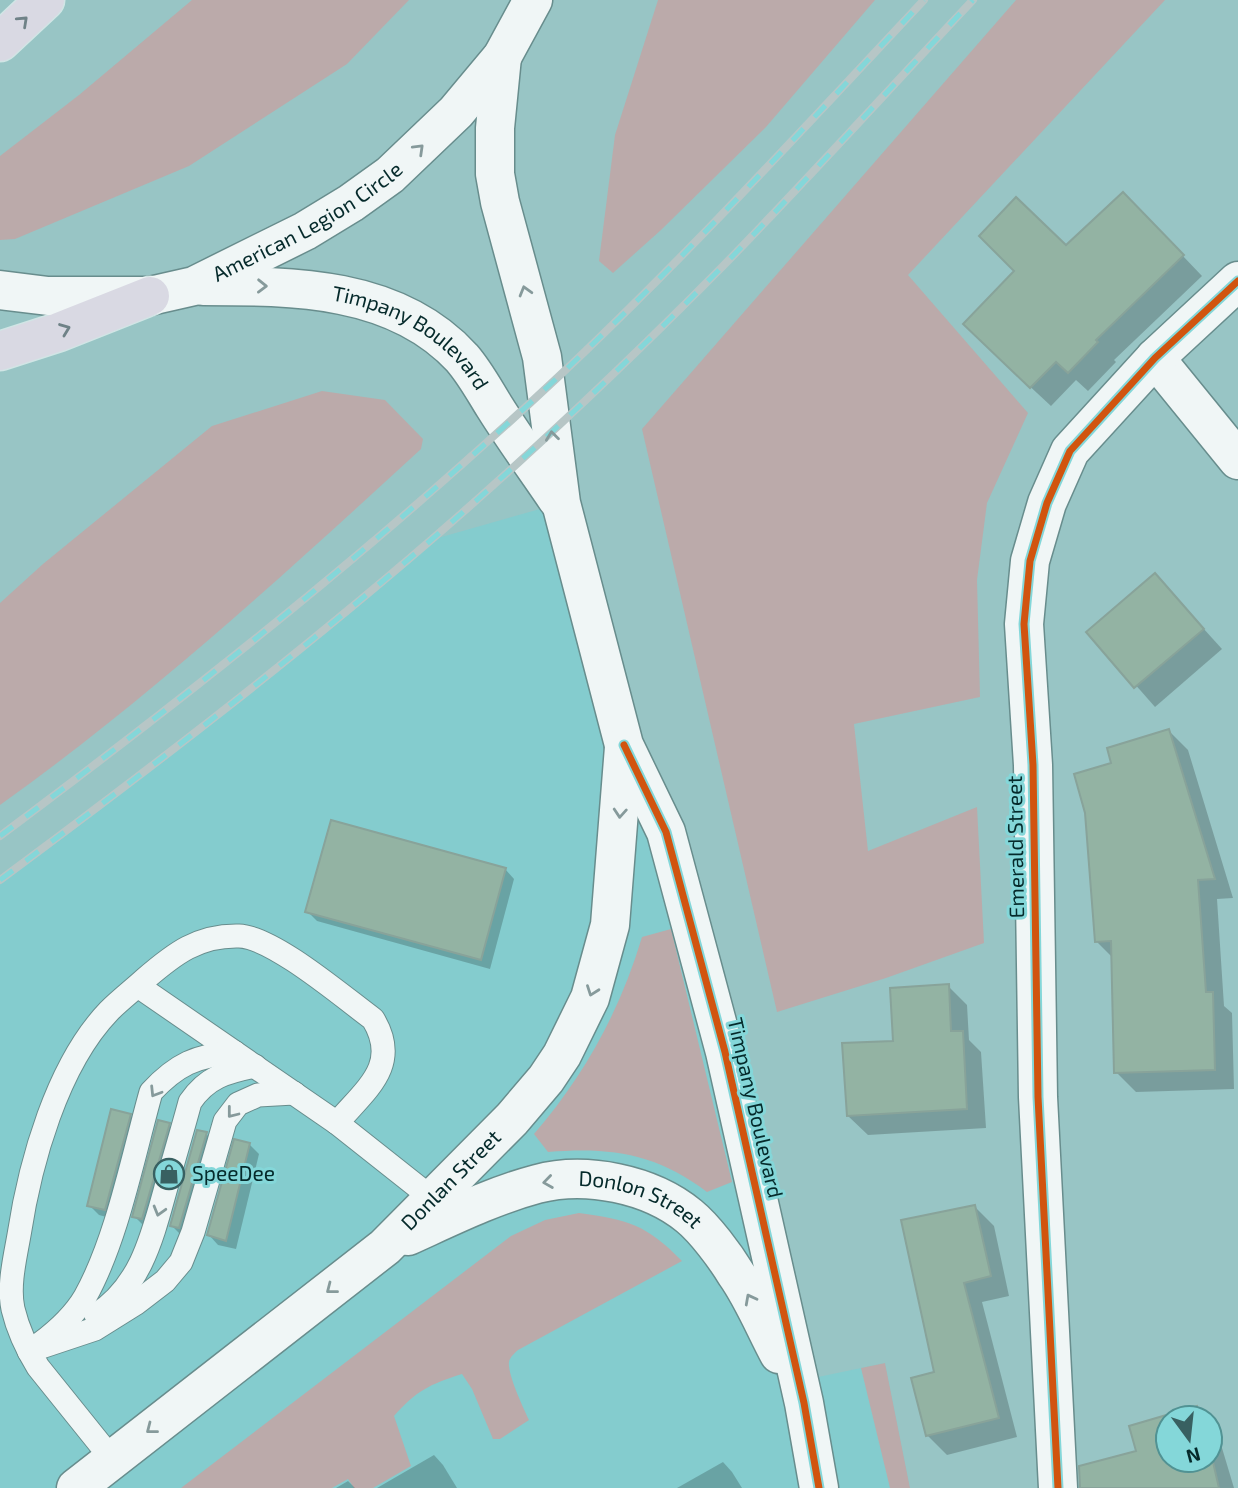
<svg xmlns="http://www.w3.org/2000/svg" width="1238" height="1488" font-family="'Exo 2',sans-serif">
	<style>
		.built { fill: #84ccce }
		.green { fill: #baa }
		.shadow { fill: #0003 }
		.building { fill: #93b3a3; stroke: #88a39a; stroke-width: 2 }
		.lines { fill: none; stroke-linecap: round; stroke-linejoin: round }
		.lane-casing { stroke: #688d8d; stroke-width: 25 }
		.street-casing { stroke: #688d8d; stroke-width: 41 }
		.secondary-casing { stroke: #688d8d; stroke-width: 41 }
		.highway-casing { stroke: #d1e5e5; stroke-width: 41 }
		.lane { stroke: #f0f6f6; stroke-width: 23 }
		.street { stroke: #f0f6f6; stroke-width: 38 }
		.secondary { stroke: #f0f6f6; stroke-width: 38 }
		.highway { stroke: #d9d9e3; stroke-width: 38 }
		.rail-casing { stroke: #b7c6c6; stroke-width: 8 }
		.rail { stroke: #84d7d9; stroke-width: 5; stroke-dasharray: 16; stroke-linecap: butt }
		.cycleway-casing { stroke: #84d7d9; stroke-width: 11 }
		.cycleway { stroke: #d1540f; stroke-width: 7 }
		.oneway { stroke: #6f8287 }
		.oneway2 { stroke: #869a9b }
		.labels { text-anchor: middle; stroke-width: 6; stroke-linejoin: round; paint-order: stroke }
		.street-label { font-size: 21px; fill: #052a2b; stroke: #84d7d9 }
		.poi-label { font-size: 21px; fill: #052a2b; stroke: #84d7d9; text-anchor: start }
	</style>
	<rect width="100%" height="100%" fill="#98c5c5"/>
	<path class="built" d="M561 503 799 1381 885 1363 910 1488H0V880L135 780 285 662 431 540Z"/>
	<g class="green">
		<path d="M192 0H409L347 64 189 166 15 239 0 240V156L79 95Z"/>
		<path d="M658 0H875L766 127 661 230 613 273 599 261 615 135Z"/>
		<path d="M1016 0H1165L908 275 1028 413 987 503 977 580 980 697 854 724 868 851 977 807 984 943 886 978 777 1012 642 429Z"/>
		<path d="M322 391 385 400 423 439 421 449C286 573 150 698 0 805V603L43 564 212 426Z"/>
		<path d="M671 929 732 1182 707 1192C656 1153 610 1147 548 1152L534 1134C584 1076 620 1011 642 937Z"/>
		<path d="M579 1213C628 1220 646 1224 682 1261L518 1350C515 1353 512 1355 510 1359 504 1368 524 1409 529 1420L500 1439H493L472 1389 462 1374C430 1384 416 1391 394 1416L411 1466 373 1488H354L348 1479 332 1488H181L511 1236 545 1220Z"/>
		<path d="M885 1363 910 1488H890L861 1368Z"/>
	</g>
	<g class="shadow">
		<path d="M1142 213 1202 276 1114 360 1116 362 1088 391 1076 380 1051 406 984 344Z"/>
		<path d="M1155 575 1222 649 1155 707 1089 632Z"/>
		<path d="M1169 731 1188 750 1233 898 1217 899 1224 1006 1232 1013 1234 1089 1136 1092 1116 1072 1113 958 1096 941 1113 764Z"/>
		<path d="M505 869 514 879 490 969 317 921 307 911Z"/>
		<path d="M948 986 967 1005 969 1040 981 1052 986 1128 868 1135 848 1116 894 1042Z"/>
		<path d="M130 1115 139 1125 114 1219 99 1215 89 1205Z"/>
		<path d="M169 1125 178 1134 144 1226 134 1216Z"/>
		<path d="M206 1134 216 1143 181 1235 172 1226Z"/>
		<path d="M249 1144 259 1154 236 1249 218 1245 209 1235Z"/>
		<path d="M975 1207 994 1226 1009 1296 982 1302 1017 1437 947 1455 927 1435 936 1373Z"/>
		<path d="M1197 1408 1206 1418H1168V1460H1210V1422L1216 1428 1234 1488H1132L1138 1452 1131 1428Z"/>
		<path d="M434 1455 443 1465 457 1488H377Z"/>
		<path d="M723 1462 732 1472 742 1488H677Z"/>
		<path d="M348 1481 355 1488H336Z"/>
	</g>
	<g class="building">
		<path d="M1123 192 1184 255 1096 340 1098 342 1068 373 1056 362 1030 388 963 324 1014 271 979 236 1016 197 1066 245Z"/>
		<path d="M1155 573 1204 629 1134 688 1086 632Z"/>
		<path d="M1169 729 1215 879 1198 880 1206 992H1213L1215 1070 1114 1073 1111 941 1095 942 1085 813 1074 774 1111 763 1107 748Z"/>
		<path d="M331 820 506 868 481 960 305 912Z"/>
		<path d="M949 984 951 1031H963L967 1109 847 1116 842 1043 893 1041 890 988Z"/>
		<path d="M111 1109 131 1114 105 1210 87 1206Z"/>
		<path d="M158 1120 170 1123 142 1219 132 1217Z"/>
		<path d="M197 1130 207 1132 179 1228 170 1226Z"/>
		<path d="M234 1139 250 1143 226 1241 207 1235Z"/>
		<path d="M975 1205 991 1276 964 1283 999 1418 926 1436 911 1378 934 1372 901 1220Z"/>
		<path d="M1197 1406 1201 1418H1168V1460H1210V1449L1219 1488H1080L1079 1466 1136 1451 1129 1426Z"/>
	</g>
	<g class="lines">
		<g class="lane-casing">
			<g id="lane">
				<path d="M138 986 337 1123"/>
				<path d="M96 1315C140 1287 152 1238 165 1191 173 1161 182 1132 190 1102 207 1077 226 1072 255 1066"/>
				<path d="M41 1343C57 1331 75 1314 85 1297 117 1240 133 1156 151 1092 177 1064 196 1056 234 1052"/>
				<path d="M29 1351 95 1329 135 1304 165 1281 181 1262 193 1232 225 1121 238 1104 258 1095 294 1093"/>
				<path d="M112 1459 38 1367C27 1349 18 1330 13 1309 8 1286 15 1258 19 1235 30 1163 57 1065 109 1011 120 1000 133 990 145 979 174 954 198 935 239 936 273 937 343 997 373 1019 401 1065 366 1089 337 1123L433 1199"/>
			</g>
		</g>
		<g class="street-casing">
			<path id="street" d="M1155 358 1238 460"/>
		</g>
		<g class="secondary-casing">
			<g id="secondary">
				<path d="M502 57 495 128V174L500 202 542 357 561 503 624 745 666 832 725 1052 804 1403 819 1488"/>
				<path id="s1" d="M203 286C293 286 396 286 462 358 475 373 484 390 494 406 514 438 536 468 557 499"/>
				<path id="s2" d="M0 290 48 296H150L194 286 305 231 351 203 390 175 456 112 502 57 533 0"/>
				<path id="s3" d="M408 1236C450 1217 492 1196 537 1184 586 1171 650 1184 689 1216 705 1229 725 1256 736 1274 753 1298 765 1328 779 1354"/>
				<path id="s4" d="M76 1488 385 1247 512 1119 546 1079 562 1055 590 998 610 925 624 747"/>
				<path d="M1058 1488 1038 1097 1033 765 1024 624 1030 561 1047 503 1070 451 1155 358 1238 281"/>
			</g>
		</g>
		<g class="highway-casing">
			<g id="highway">
				<path d="M0 42 45 0"/>
				<path d="M0 351 59 332 150 296"/>
			</g>
		</g>
		<use href="#lane" class="lane"/>
		<use href="#street" class="street"/>
		<use href="#secondary" class="secondary"/>
		<use href="#highway" class="highway"/>
		<g class="rail-casing">
			<g id="rail">
				<path d="M0 836C193 692 381 543 557 378 685 258 804 128 924 0"/>
				<path d="M0 880C147 771 292 660 431 540 532 453 630 360 724 265 809 178 890 88 973 0"/>
			</g>
		</g>
		<use href="#rail" class="rail"/>
		<g class="cycleway-casing">
			<g id="cycleway">
				<path d="M624 745 666 832 725 1052 804 1403 819 1488"/>
				<path d="M1058 1488 1038 1097 1033 765 1024 624 1030 561 1047 503 1070 451 1155 358 1238 281"/>
			</g>
		</g>
		<use href="#cycleway" class="cycleway"/>
	</g>
	<defs><path id="oneway-chevron" d="M-2-3.5L2.5 0L-2 3.5" fill="none" stroke-width="1.6" stroke-linecap="round" stroke-linejoin="round" transform="scale(1.75)"/></defs>
	<g class="oneway">
		<use href="#oneway-chevron" transform="translate(23 21) rotate(-43)"/>
		<use href="#oneway-chevron" transform="translate(65 329) rotate(-21)"/>
	</g>
	<g class="oneway2">
		<use href="#oneway-chevron" transform="translate(419 149) rotate(-44)"/>
		<use href="#oneway-chevron" transform="translate(262 286) rotate(1)"/>
		<use href="#oneway-chevron" transform="translate(525 291) rotate(-106)"/>
		<use href="#oneway-chevron" transform="translate(552 436) rotate(-97)"/>
		<use href="#oneway-chevron" transform="translate(620 813) rotate(94)"/>
		<use href="#oneway-chevron" transform="translate(592 991) rotate(110)"/>
		<use href="#oneway-chevron" transform="translate(155 1092) rotate(122)"/>
		<use href="#oneway-chevron" transform="translate(232 1113) rotate(128)"/>
		<use href="#oneway-chevron" transform="translate(548 1182) rotate(172)"/>
		<use href="#oneway-chevron" transform="translate(159 1211) rotate(106)"/>
		<use href="#oneway-chevron" transform="translate(331 1289) rotate(142)"/>
		<use href="#oneway-chevron" transform="translate(750 1299) rotate(-118)"/>
		<use href="#oneway-chevron" transform="translate(151 1429) rotate(142)"/>
	</g>
	<defs>
		<g id="shop-ring" transform="scale(1.575)"><circle r="9.5" fill="#84d7d9" stroke="#386061" stroke-width="1.5"/><path d="M-5-2.5h2.3a2.7 3.5 0 0 1 5.4 0H5L5.5 6h-11ZM-1.5-2.5h3a1.5 2.3 0 0 0-3 0Z" fill="#386061"/></g>
	</defs>
	<g fill-rule="evenodd">
		<use href="#shop-ring" x="169" y="1174"/>
	</g>
	<g class="labels">
		<g class="street-label">
			<text dy="7" stroke="none"><textPath href="#s2" startOffset="326">American Legion Circle</textPath></text>
			<text dy="7" stroke="none"><textPath href="#s1" startOffset="222">Timpany Boulevard</textPath></text>
			<text transform="translate(1016 847) rotate(-91)" y="7">Emerald Street</text>
			<text transform="translate(755 1108) rotate(77)" y="7">Timpany Boulevard</text>
			<text dy="7" stroke="none"><textPath href="#s4" startOffset="486">Donlan Street</textPath></text>
			<text dy="7" stroke="none"><textPath href="#s3" startOffset="247">Donlon Street</textPath></text>
		</g>
		<g class="poi-label">
			<text x="192" y="1181">SpeeDee</text>
		</g>
	</g>
	<g transform="translate(1189 1439) rotate(165)"><circle r="33" fill="#84d7d9" stroke="#519293" stroke-width="2"/>
	<path d="M0-5L12 26L0 18L-12 26Z" fill="#386061"/>
	<text y="-10" font-size="19" font-weight="bold" text-anchor="middle" fill="#052a2b">N</text>
	</g>
</svg>
